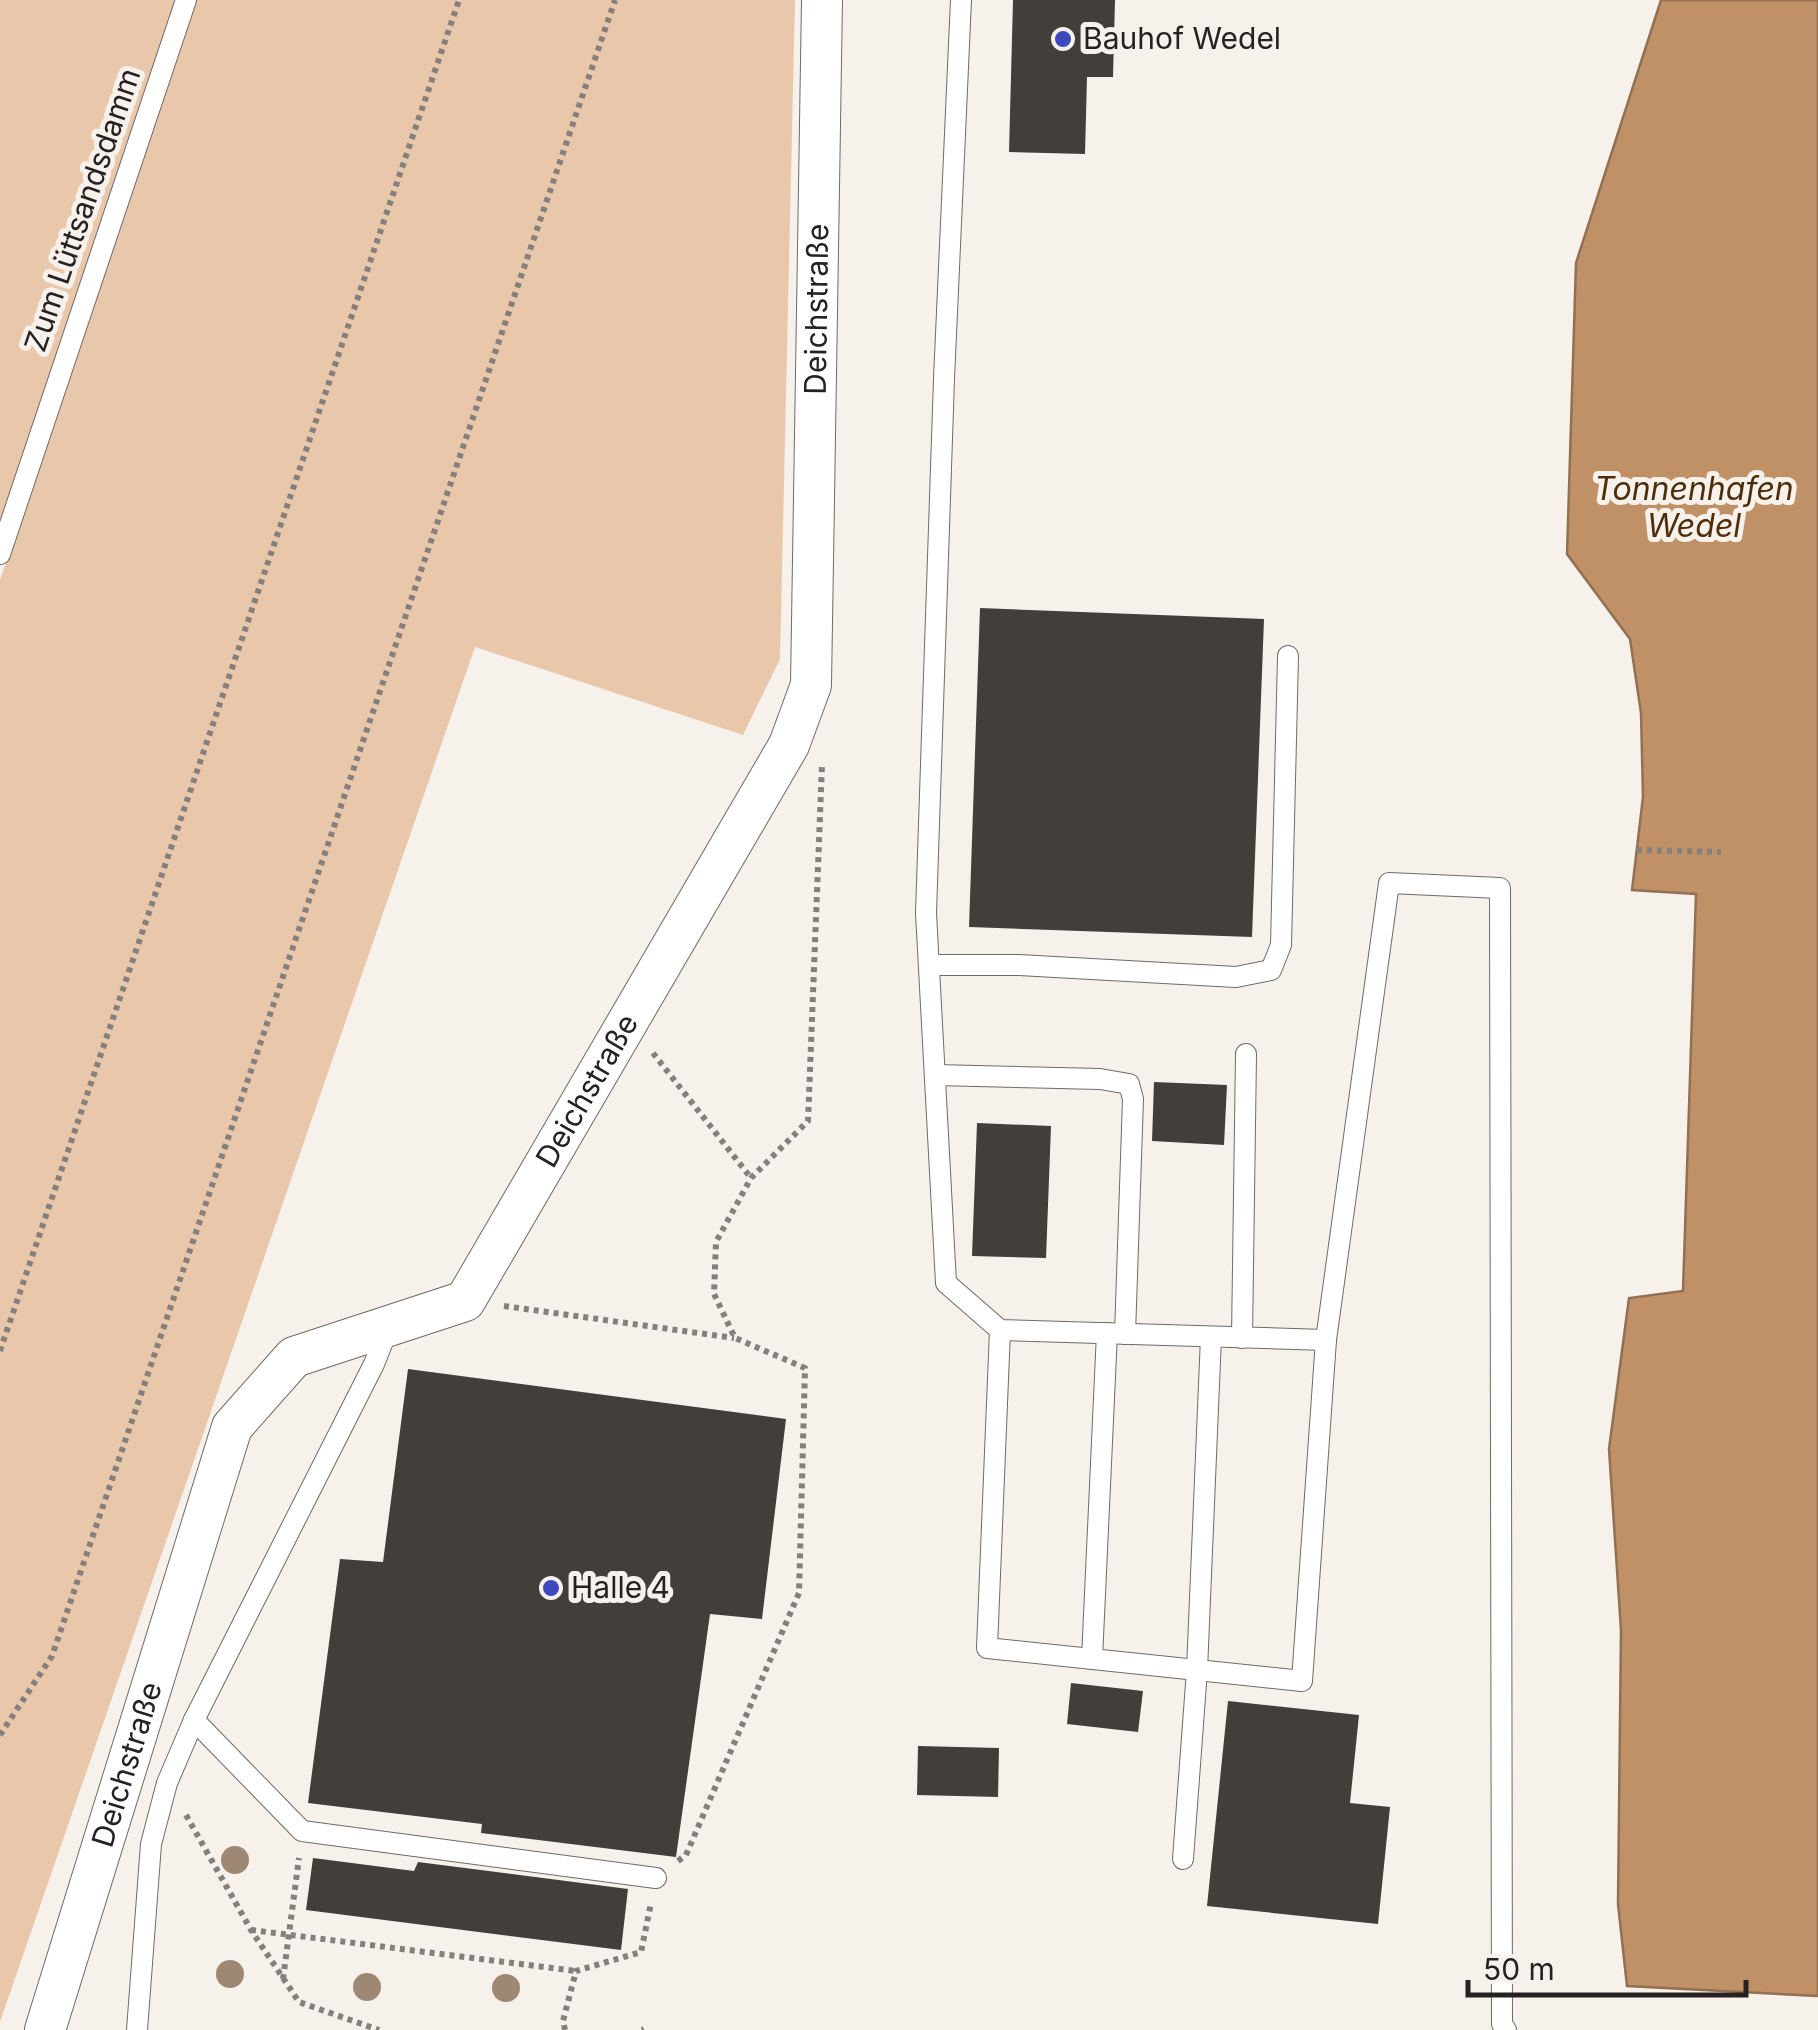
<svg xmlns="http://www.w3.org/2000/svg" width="1818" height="2030" font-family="Inter,sans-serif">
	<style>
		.green { fill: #e9c7aa }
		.water { fill: #c09166; stroke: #927051; stroke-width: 2.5 }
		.building { fill: #423e39 }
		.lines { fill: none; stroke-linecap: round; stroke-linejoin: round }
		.service-casing { stroke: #706a66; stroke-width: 22 }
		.minor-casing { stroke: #706a66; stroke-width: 42 }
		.path { stroke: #85807d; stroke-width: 6; stroke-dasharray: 5 5; stroke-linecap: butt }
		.service { stroke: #fff; stroke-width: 20 }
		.minor { stroke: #fff; stroke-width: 40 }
		.tree { fill: #9e8874 }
		.poi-dot { fill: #3d49bd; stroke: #f7f1ec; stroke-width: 4 }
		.labels { text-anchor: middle; stroke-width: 10; stroke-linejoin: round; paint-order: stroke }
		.poi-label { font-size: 30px; fill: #252221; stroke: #f7f1ec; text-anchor: start }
		.street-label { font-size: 30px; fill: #252221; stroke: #f7f1ec }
		.water-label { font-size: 32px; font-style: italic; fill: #4e2d0a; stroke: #f7f1ec }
	</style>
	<rect width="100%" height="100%" fill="#f7f1ec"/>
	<g class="green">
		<path d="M0 0H176L0 526Z"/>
		<path d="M194 0H795L780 659 743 735 475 647 0 2022V580Z"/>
	</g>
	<path class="water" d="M1661 0H1818V1996L1627 1986 1618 1904 1621 1630 1609 1449 1629 1298 1683 1291 1696 894 1632 890 1643 797 1641 713 1630 639 1567 554 1576 263Z"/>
	<g class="building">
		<path d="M1013 0H1115L1113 77H1087L1085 154 1009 152Z"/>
		<path d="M980 608 1264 619 1252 937 969 927Z"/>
		<path d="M1154 1082 1227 1085 1224 1145 1152 1141Z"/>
		<path d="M977 1123 1051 1126 1046 1258 972 1256Z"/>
		<path d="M408 1369 786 1419 762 1619 710 1614 676 1857 481 1833 482 1824 308 1803 340 1559 383 1562Z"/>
		<path d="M1071 1683 1143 1691 1138 1732 1067 1724Z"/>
		<path d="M1228 1701 1359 1715 1350 1803 1390 1807 1378 1924 1207 1906Z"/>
		<path d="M918 1746 999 1748 998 1797 917 1795Z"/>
		<path d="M313 1858 414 1871 418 1862 628 1889 621 1950 306 1910Z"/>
	</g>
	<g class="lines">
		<g class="service-casing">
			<g id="service">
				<path d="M961 0 944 379 926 913 946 1283 1000 1330 1326 1340"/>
				<path d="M0 554 186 0"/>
				<path d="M929 965H1019L1236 977 1271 970 1281 945 1288 656"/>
				<path d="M935 1075 1100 1079 1129 1084 1133 1099 1125 1334"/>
				<path d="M1000 1330 987 1648 1302 1681 1326 1340 1389 883 1500 888 1502 2024 1506 2030"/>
				<path d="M1242 1338 1246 1054"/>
				<path d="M1092 1659 1107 1333"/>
				<path d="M194 1720 302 1831 656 1878"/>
				<path d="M1183 1859 1197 1670 1211 1337"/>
				<path d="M137 2030 151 1844 167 1783 194 1720 374 1364 389 1326"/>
			</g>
		</g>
		<g class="minor-casing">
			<g id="minor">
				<path id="s1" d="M45 2030 232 1427 294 1357 465 1301 789 745 811 685 822 0"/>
			</g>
		</g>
		<g class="path">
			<path d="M1637 850 1721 852"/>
			<path d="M653 1053 751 1178"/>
			<path d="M504 1306 734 1338"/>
			<path d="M0 1351 459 0"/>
			<path d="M0 1735 52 1656 615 0"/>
			<path d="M186 1815 251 1930 299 2002 379 2030"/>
			<path d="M678 1861 686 1855 799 1593 805 1368 735 1338 714 1294 716 1242 751 1178 808 1121 822 765"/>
			<path d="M251 1930 576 1971"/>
			<path d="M283 1979 299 1858"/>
			<path d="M565 2030 563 2021 576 1971 641 1952 651 1903"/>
			<path d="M642 2030 644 2029"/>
		</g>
		<use href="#service" class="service"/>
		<use href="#minor" class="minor"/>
	</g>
	<g class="tree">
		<circle cx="235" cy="1860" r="14"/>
		<circle cx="230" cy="1974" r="14"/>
		<circle cx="367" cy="1987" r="14"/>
		<circle cx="506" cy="1988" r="14"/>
	</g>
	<g class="poi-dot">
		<circle cx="1063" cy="39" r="10"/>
		<circle cx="551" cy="1588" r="10"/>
	</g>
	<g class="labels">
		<g class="poi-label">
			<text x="1083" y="49">Bauhof Wedel</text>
			<text x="571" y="1598">Halle 4</text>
		</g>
		<g class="street-label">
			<text transform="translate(83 210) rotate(-71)" y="10">Zum Lüttsandsdamm</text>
			<text dy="10" stroke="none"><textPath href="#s1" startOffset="1988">Deichstraße</textPath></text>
			<text dy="10" stroke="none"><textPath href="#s1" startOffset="1148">Deichstraße</textPath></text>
			<text dy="10" stroke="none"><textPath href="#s1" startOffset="278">Deichstraße</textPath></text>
		</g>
		<g class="water-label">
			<text x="1694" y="500">Tonnenhafen<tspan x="1694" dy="37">Wedel</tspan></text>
		</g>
	</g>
	<path d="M1468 1980v15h278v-15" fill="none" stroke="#252221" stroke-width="5"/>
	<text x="1483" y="1980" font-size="30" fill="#252221" stroke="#f7f1ec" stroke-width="8" paint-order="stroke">50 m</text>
</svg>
